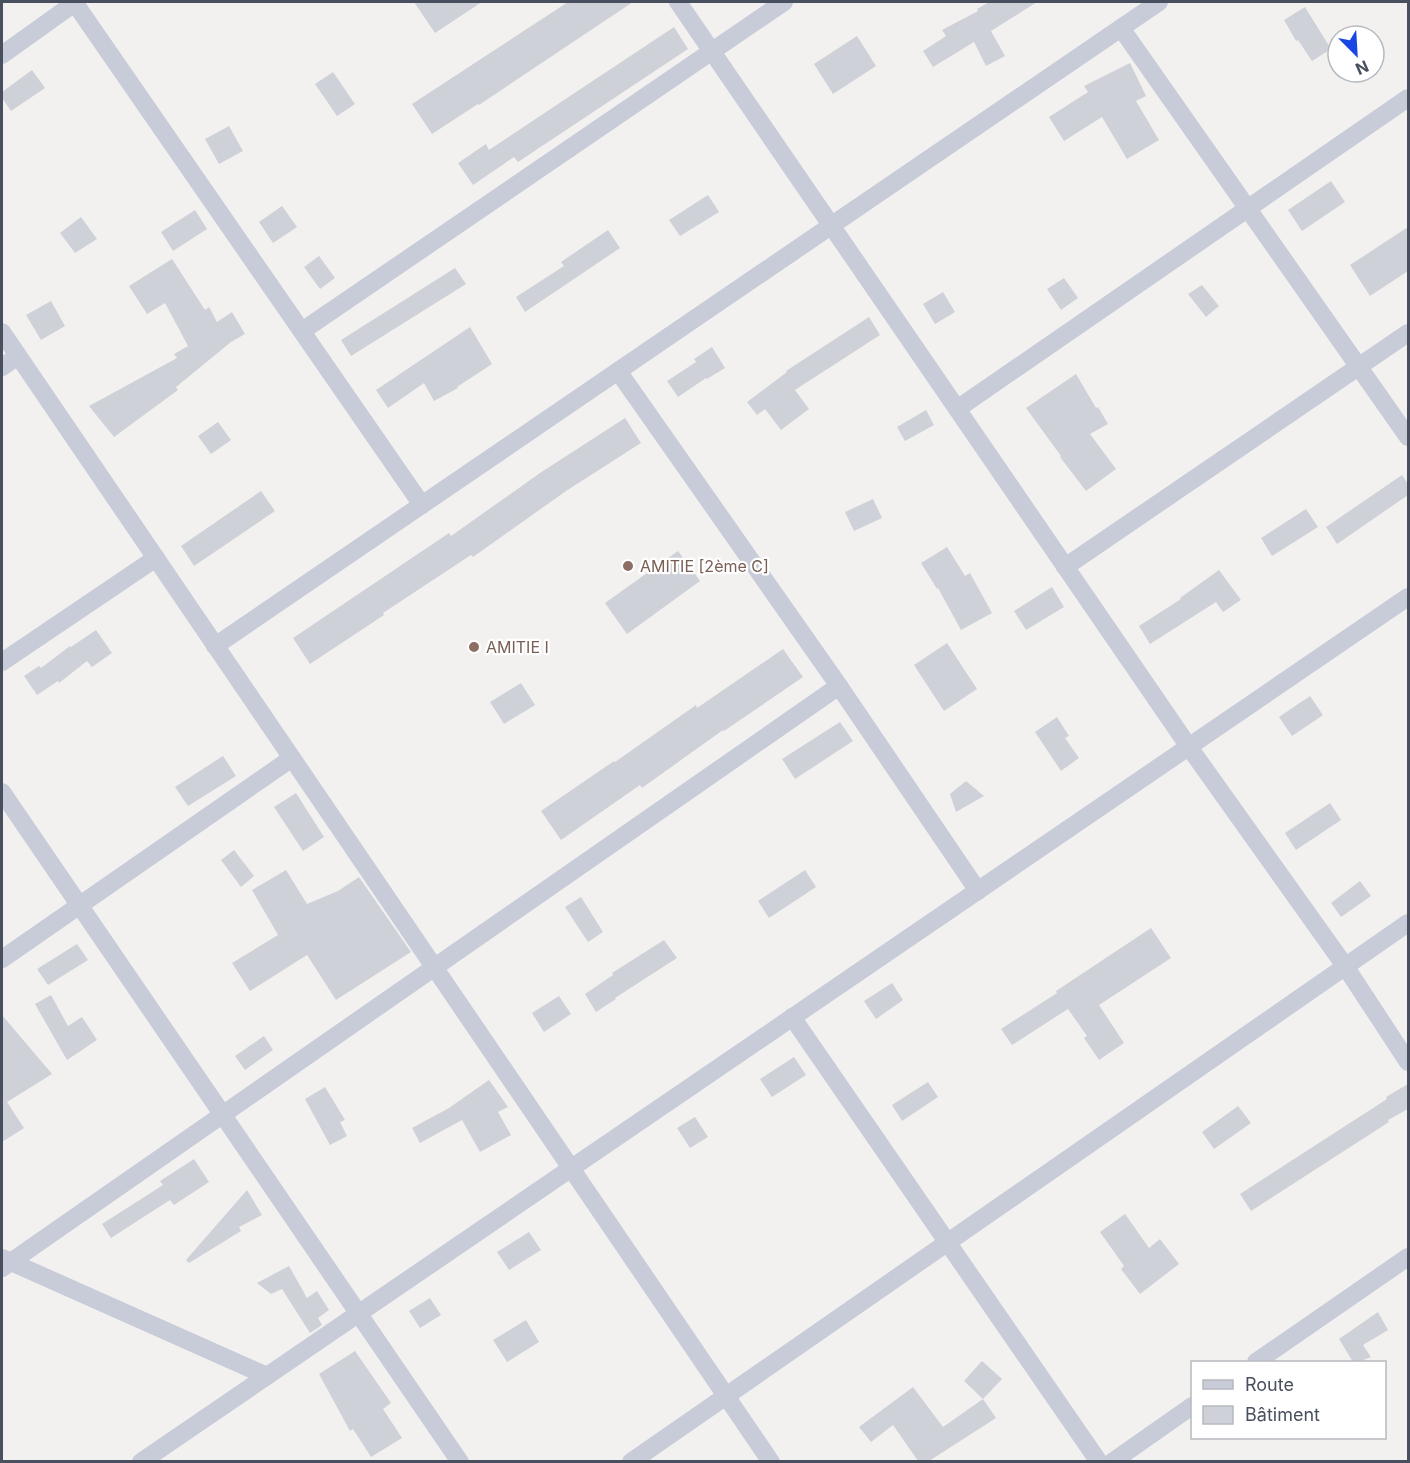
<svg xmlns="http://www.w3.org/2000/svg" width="1410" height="1463" font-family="Inter,sans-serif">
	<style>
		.building { fill: #cfd1d8 }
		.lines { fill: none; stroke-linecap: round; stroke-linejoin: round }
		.street { stroke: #c7ccd8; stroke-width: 18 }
		.education-dot { fill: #8d6e63; stroke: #fff; stroke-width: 2 }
		.labels { text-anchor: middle; stroke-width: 4.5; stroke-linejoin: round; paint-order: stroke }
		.education-label { font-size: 16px; fill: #785e54; stroke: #fff; text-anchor: start }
	</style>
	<rect width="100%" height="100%" fill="#f3f1f0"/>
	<g class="building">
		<path d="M414 2H482L435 33Z"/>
		<path d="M568 2H633L479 105 478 104 432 134 412 104Z"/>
		<path d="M989 2H1037L991 31 1005 56 986 66 974 42 933 67 923 51 946 36 942 30 978 11 977 9Z"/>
		<path d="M1305 7 1331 49 1312 61 1298 40 1296 41 1284 20Z"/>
		<path d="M674 27 688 49 518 162 514 157 473 185 458 163 486 144 489 150Z"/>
		<path d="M857 36 876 66 833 94 814 64Z"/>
		<path d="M1130 63 1146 96 1136 101 1159 140 1127 159 1102 117 1064 141 1049 117 1088 92 1084 86Z"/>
		<path d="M32 70 45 88 11 111 2 98V92Z"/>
		<path d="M333 72 355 104 337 116 315 84Z"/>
		<path d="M229 126 243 151 219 164 205 139Z"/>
		<path d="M1331 181 1345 202 1302 231 1288 210Z"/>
		<path d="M708 195 719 212 680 236 669 220Z"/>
		<path d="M282 206 297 227 273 243 259 222Z"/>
		<path d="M195 210 207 229 173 251 161 232Z"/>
		<path d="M81 217 97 239 75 253 60 233Z"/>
		<path d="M1408 227V271L1370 296 1350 265Z"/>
		<path d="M608 230 620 248 525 312 516 297 564 266 561 262Z"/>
		<path d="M319 256 335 278 320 289 304 267Z"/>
		<path d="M172 259 205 310 209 307 217 322 232 312 245 334 231 342 176 387 178 390 114 437 89 406 177 358 174 354 188 346 165 303 147 314 129 286Z"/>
		<path d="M455 268 466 284 351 356 341 340Z"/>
		<path d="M1064 278 1078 298 1061 310 1047 289Z"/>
		<path d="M1202 285 1219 306 1206 317 1188 294Z"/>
		<path d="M943 292 955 312 935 324 923 304Z"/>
		<path d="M51 301 65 326 41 340 26 315Z"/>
		<path d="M869 317 880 335 795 390 809 409 781 430 765 409 757 415 747 402 787 372 786 371Z"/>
		<path d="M470 327 492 364 457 387 458 388 434 401 424 383 388 408 376 390Z"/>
		<path d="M712 347 725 368 707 379 706 378 678 397 667 381 696 362 694 359Z"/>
		<path d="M1076 374 1096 408 1098 407 1108 424 1090 434 1116 469 1086 491 1060 457 1061 456 1026 408Z"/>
		<path d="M926 410 934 425 905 441 897 427Z"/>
		<path d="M625 418 641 443 566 491 473 557 471 555 383 613 384 615 310 664 293 638 449 533 451 536 540 473Z"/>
		<path d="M218 422 231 440 211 454 198 436Z"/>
		<path d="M1402 475 1408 484V495L1337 544 1326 527Z"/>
		<path d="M261 491 275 511 194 566 181 546Z"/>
		<path d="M873 499 882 518 854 531 845 512Z"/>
		<path d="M1306 509 1318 527 1272 556 1261 538Z"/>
		<path d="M947 547 965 576 970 573 992 613 961 630 938 588 937 589 921 563Z"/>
		<path d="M678 551 700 581 627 634 605 603Z"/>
		<path d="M1219 570 1241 600 1223 612 1216 602 1150 644 1139 626 1181 599 1180 598Z"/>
		<path d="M1052 587 1064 607 1026 630 1014 611Z"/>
		<path d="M96 630 112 653 92 667 87 661 59 683 58 681 37 695 24 676 39 666 41 668 70 646 71 647Z"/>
		<path d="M947 643 977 689 944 711 914 665Z"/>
		<path d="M783 649 803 677 724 731 723 730 642 788 640 785 561 840 541 811 614 761 615 762 696 705 697 708Z"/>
		<path d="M521 683 535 705 504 724 490 702Z"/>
		<path d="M1310 696 1323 715 1292 736 1279 717Z"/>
		<path d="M1057 717 1069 736 1065 738 1079 758 1061 771 1035 732Z"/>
		<path d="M840 722 853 741 795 779 782 759Z"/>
		<path d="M223 756 236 776 188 806 175 787Z"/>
		<path d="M966 781 984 796 956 812 950 794Z"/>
		<path d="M296 793 324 837 303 851 274 807Z"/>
		<path d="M1330 803 1341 820 1296 850 1285 833Z"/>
		<path d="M234 850 254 876 241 887 221 860Z"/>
		<path d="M286 870 307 904 338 891 359 877 411 952 336 1000 307 955 250 991 232 963 278 935 252 890Z"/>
		<path d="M805 870 816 887 769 918 758 901Z"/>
		<path d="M1360 881 1371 896 1341 917 1331 903Z"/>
		<path d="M581 897 603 932 588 942 565 907Z"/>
		<path d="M1151 928 1171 958 1099 1005 1124 1043 1099 1060 1084 1038 1087 1036 1068 1009 1012 1045 1001 1029 1057 993 1056 991Z"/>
		<path d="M664 940 677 958 615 998 616 999 596 1012 585 994 613 975 612 973Z"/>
		<path d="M77 944 88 960 48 985 37 969Z"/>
		<path d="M892 983 903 1000 876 1019 864 1001Z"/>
		<path d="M51 995 68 1026 82 1017 97 1040 67 1060 35 1004Z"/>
		<path d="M559 996 571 1014 544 1032 532 1013Z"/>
		<path d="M2 1015 52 1074 7 1102 24 1128 2 1142Z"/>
		<path d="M264 1036 273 1050 245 1070 235 1056Z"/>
		<path d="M794 1057 806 1075 772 1097 760 1079Z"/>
		<path d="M489 1080 508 1107 498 1112 511 1135 480 1152 462 1120 420 1143 412 1128 449 1108Z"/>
		<path d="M928 1082 938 1097 902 1121 892 1105Z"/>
		<path d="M1408 1084V1109L1388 1120 1389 1122 1251 1211 1240 1194 1387 1099 1386 1097Z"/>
		<path d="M325 1087 345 1120 340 1122 347 1136 330 1145 305 1099Z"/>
		<path d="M1238 1106 1251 1123 1214 1149 1202 1132Z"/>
		<path d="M695 1117 708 1137 690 1148 677 1128Z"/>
		<path d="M194 1159 209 1182 174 1205 170 1200 111 1238 102 1224 163 1185 160 1181Z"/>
		<path d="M247 1190 262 1215 239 1227 241 1231 189 1263 186 1260Z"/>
		<path d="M1125 1214 1149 1248 1160 1239 1179 1264 1140 1294 1121 1269 1124 1266 1100 1232Z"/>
		<path d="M529 1232 541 1250 509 1270 497 1252Z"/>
		<path d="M289 1266 307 1298 317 1291 329 1310 318 1318 322 1325 310 1333 282 1289 271 1294 257 1283Z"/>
		<path d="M430 1298 441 1315 420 1328 409 1311Z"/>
		<path d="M1378 1312 1388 1330 1363 1345 1371 1357 1358 1362H1353L1339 1339Z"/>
		<path d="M526 1320 539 1342 507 1362 493 1340Z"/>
		<path d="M355 1351 391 1403 383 1409 402 1438 371 1457 353 1429 350 1431 319 1374Z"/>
		<path d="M982 1361 1002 1379 983 1399 964 1381Z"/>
		<path d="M913 1387 943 1427 983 1399 996 1418 929 1461H918L893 1425 871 1442 859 1427Z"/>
	</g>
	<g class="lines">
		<g class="street">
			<path d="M74 2 422 505"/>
			<path d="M678 2 1189 747 1345 966 1408 1062"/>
			<path d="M1121 28 1408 437"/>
			<path d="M2 55 76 2"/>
			<path d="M302 331 784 2"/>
			<path d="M2 332 771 1462"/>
			<path d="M2 367 18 356"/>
			<path d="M618 371 839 686 978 891"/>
			<path d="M957 409 1408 98"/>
			<path d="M1065 567 1408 333"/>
			<path d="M215 646 1159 2"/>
			<path d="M2 662 156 558"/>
			<path d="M2 792 460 1462"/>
			<path d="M2 959 292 758"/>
			<path d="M792 1017 1099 1462"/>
			<path d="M2 1258 267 1376"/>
			<path d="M2 1268 839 686"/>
			<path d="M1256 1362 1408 1257"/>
			<path d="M141 1462 1408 597"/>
			<path d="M631 1462 1408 923"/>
			<path d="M1112 1462 1192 1406"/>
		</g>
	</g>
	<g class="education-dot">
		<circle cx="628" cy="566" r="6"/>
		<circle cx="474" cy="647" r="6"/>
	</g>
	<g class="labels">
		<g class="education-label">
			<text x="640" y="572">AMITIE [2ème C]</text>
			<text x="486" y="653">AMITIE I</text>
		</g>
	</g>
	<rect width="1410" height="1463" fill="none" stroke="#484f5e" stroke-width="6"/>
	<rect x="1191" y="1361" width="195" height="78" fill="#ffffff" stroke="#b6b9bf" stroke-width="1.5"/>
	<rect x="1203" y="1380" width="30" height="9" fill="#c7ccd8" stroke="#b6b9bf" stroke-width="1.5"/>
	<text x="1245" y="1391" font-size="18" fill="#484f5e">Route</text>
	<rect x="1203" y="1406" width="30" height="18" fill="#cfd1d8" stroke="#b6b9bf" stroke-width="1.5"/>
	<text x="1245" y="1421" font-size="18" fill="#484f5e">Bâtiment</text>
	<g transform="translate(1356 54) rotate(156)"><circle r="28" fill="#ffffff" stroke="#b6b9bf" stroke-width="1.5"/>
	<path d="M0-4.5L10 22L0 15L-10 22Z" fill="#1947e4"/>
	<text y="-9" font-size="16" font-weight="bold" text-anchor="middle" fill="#484f5e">N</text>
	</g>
</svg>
